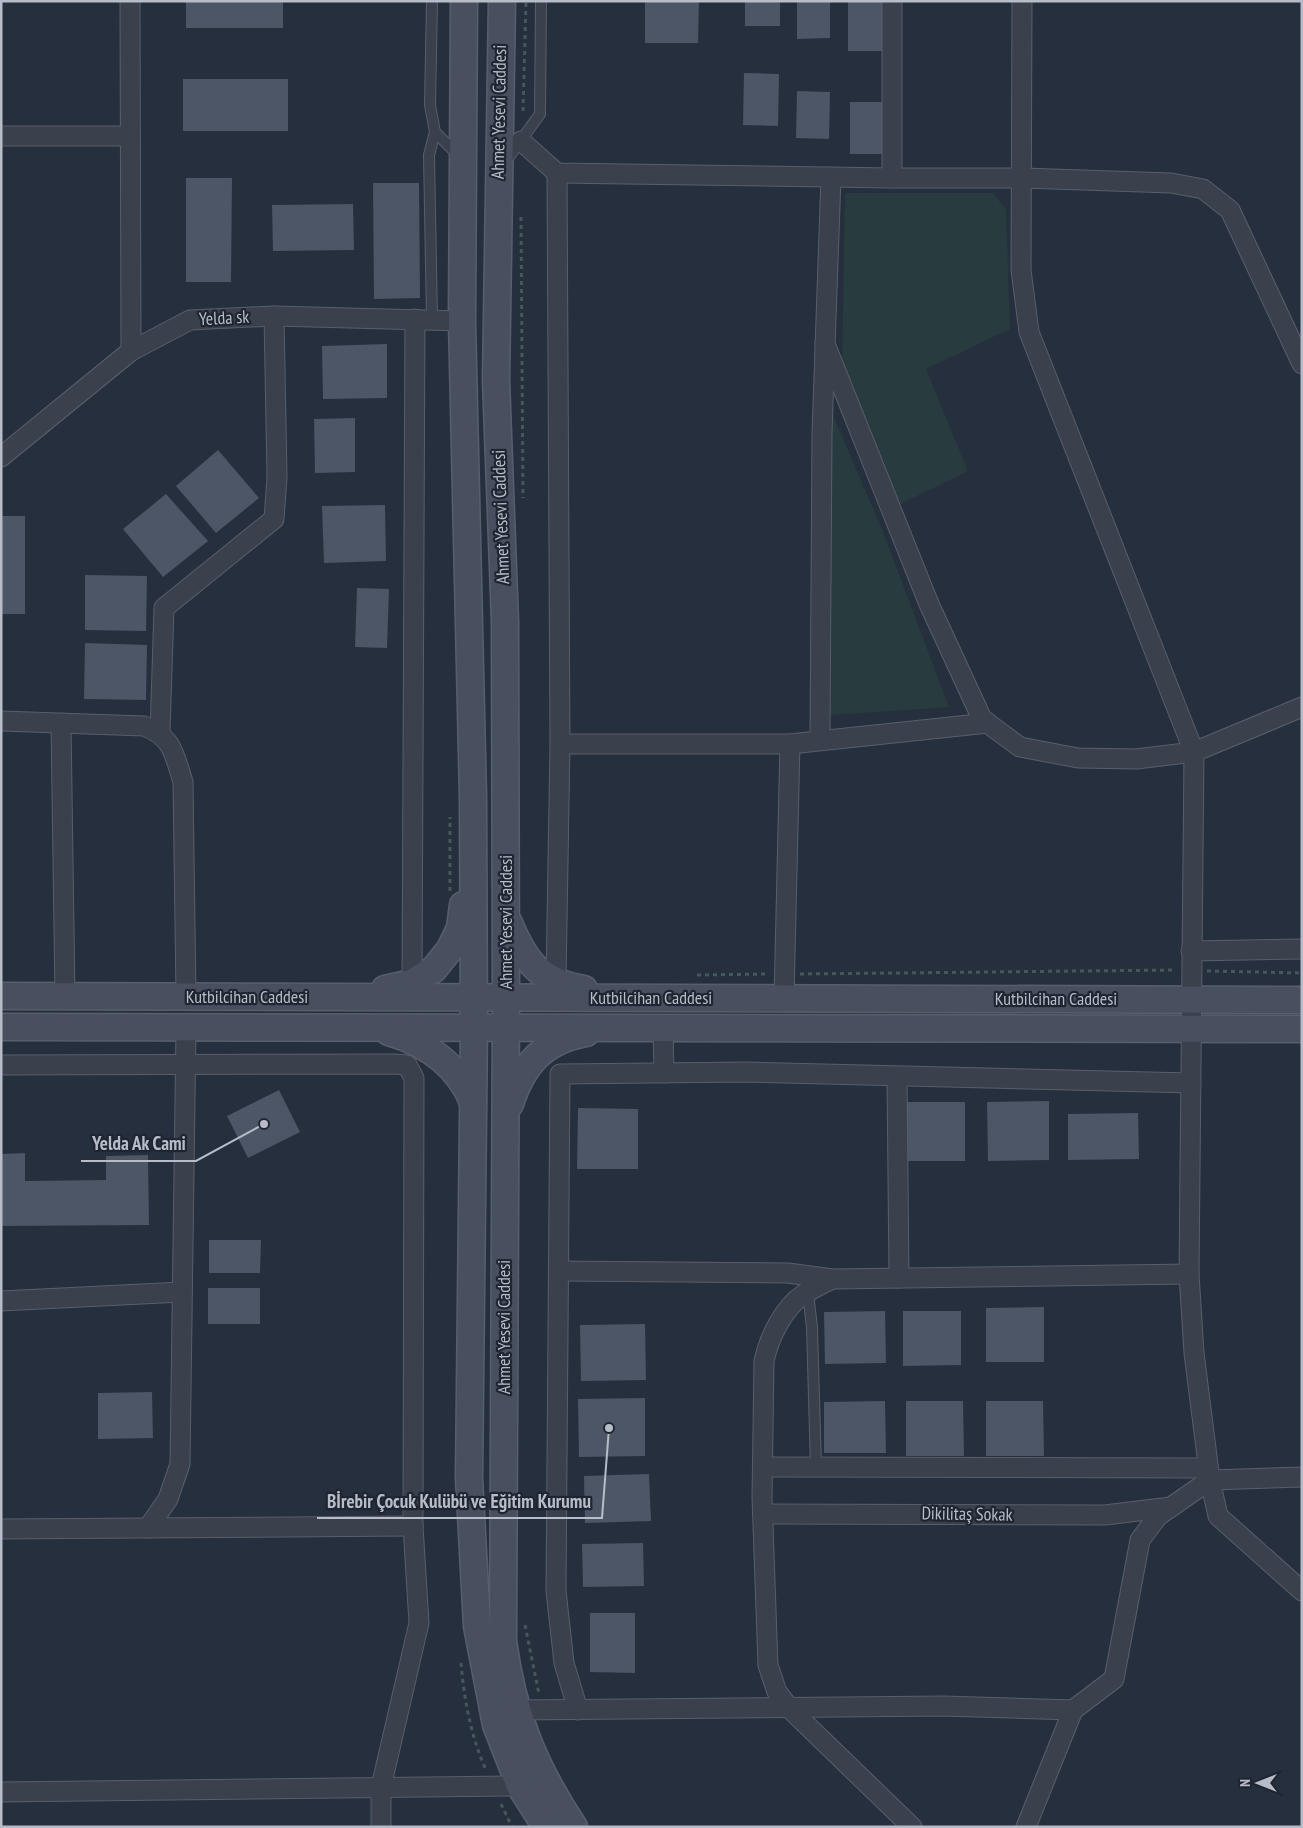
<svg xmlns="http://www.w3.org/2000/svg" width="1303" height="1828" font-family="'PT Sans Narrow',sans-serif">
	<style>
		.green { fill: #283b3e }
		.building { fill: #4c5666 }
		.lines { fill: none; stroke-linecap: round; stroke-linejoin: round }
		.lane-casing { stroke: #585f6b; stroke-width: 12 }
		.street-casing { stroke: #585f6b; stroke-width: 21 }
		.secondary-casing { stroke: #585f6b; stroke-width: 29 }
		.path { stroke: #46585b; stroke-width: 3; stroke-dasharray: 4 4; stroke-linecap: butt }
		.lane { stroke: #3a414d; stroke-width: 10 }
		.street { stroke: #3a414d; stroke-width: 19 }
		.secondary { stroke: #485060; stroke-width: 26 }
		.labels { text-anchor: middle; stroke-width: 4.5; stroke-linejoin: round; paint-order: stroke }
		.street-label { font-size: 18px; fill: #b6bdc8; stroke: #1f2632 }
		.leader { fill: none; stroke: #b6bdc8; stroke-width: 2 }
		.callout-dot { fill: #b6bdc8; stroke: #1f2632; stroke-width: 2 }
		.callout-label { font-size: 19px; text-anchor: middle; font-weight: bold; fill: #b6bdc8; stroke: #1f2632; stroke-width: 4.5; stroke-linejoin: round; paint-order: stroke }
	</style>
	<rect width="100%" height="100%" fill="#262f3d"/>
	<g class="green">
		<path d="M845 193H993L1006 210 1010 329 926 369 968 471 899 505 842 365Z"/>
		<path d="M832 413 882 529 949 707 831 715Z"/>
	</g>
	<g class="building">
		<rect x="186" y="1" width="97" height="27"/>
		<path d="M645 1H699L698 43H645Z"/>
		<rect x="745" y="1" width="35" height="25"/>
		<path d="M797 1H830V38L797 39Z"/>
		<path d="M848 1H884L885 51H848Z"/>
		<path d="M744 73 779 74 778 126 743 125Z"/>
		<rect x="183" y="79" width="105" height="52"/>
		<path d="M797 91 830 92 829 139 796 138Z"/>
		<rect x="850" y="102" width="37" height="52"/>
		<path d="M186 178H232L231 282H186Z"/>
		<path d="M373 183H419L420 298 374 299Z"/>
		<path d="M353 204 354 250 273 251 272 205Z"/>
		<path d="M387 344V398L323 399 322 346Z"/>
		<path d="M355 418V472L315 473 314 419Z"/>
		<path d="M218 450 259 498 216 533 176 486Z"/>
		<path d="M166 494 208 541 163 577 123 529Z"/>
		<path d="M385 505 386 561 324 563 322 506Z"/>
		<rect x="1" y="516" width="24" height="98"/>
		<path d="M85 575 147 576 146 631 85 630Z"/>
		<path d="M357 588 389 589 387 648 355 647Z"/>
		<path d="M85 643 147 645 146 700 84 699Z"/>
		<path d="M279 1090 300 1132 248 1158 227 1116Z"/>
		<path d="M1049 1101V1160L988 1161 987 1102Z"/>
		<rect x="904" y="1102" width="61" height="59"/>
		<path d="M578 1108 638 1109V1169H577Z"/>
		<path d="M1138 1113 1139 1159 1068 1160V1114Z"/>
		<path d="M25 1153V1181L106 1180V1156L148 1155 149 1225 1 1226V1154Z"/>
		<path d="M209 1240H261L260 1273H209Z"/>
		<rect x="208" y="1288" width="52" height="36"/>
		<path d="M1044 1307V1362H986V1308Z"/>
		<path d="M885 1311 886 1363 825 1364 824 1312Z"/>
		<path d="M903 1311H961V1365L903 1366Z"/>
		<path d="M645 1324 646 1380 581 1381 580 1325Z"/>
		<path d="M152 1392 153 1438 98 1439V1393Z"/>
		<path d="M645 1398V1456L579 1457 578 1399Z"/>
		<path d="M885 1401 886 1453H824V1402Z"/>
		<path d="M906 1401H963L964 1456H906Z"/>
		<path d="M986 1401H1043L1044 1456H986Z"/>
		<path d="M649 1474 651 1521 585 1523 584 1476Z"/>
		<path d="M643 1543 644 1586 583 1587 582 1544Z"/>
		<path d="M590 1613H635V1673L590 1672Z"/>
	</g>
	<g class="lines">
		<g class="lane-casing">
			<g id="lane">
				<path d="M432 1 430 105 435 132 460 157"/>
				<path d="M506 161 540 114 541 1"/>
				<path d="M432 320 429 155 435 132"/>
				<path d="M808 1292 812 1328 816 1467"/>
			</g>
		</g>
		<g class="street-casing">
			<g id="street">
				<path d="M130 1 131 351"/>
				<path d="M892 1V178"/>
				<path d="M1022 1 1021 270 1029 332 1194 752 1189 1274 1194 1353 1210 1480 1218 1516 1302 1591"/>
				<path d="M1 136H130"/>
				<path d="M521 141 557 173 892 178H1023L1171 183 1203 189 1230 210 1302 364"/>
				<path d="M825 344 929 604 982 719 1020 747 1078 758 1136 759 1194 752 1302 707"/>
				<path d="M1 457 131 351 190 320 274 316 462 321"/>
				<path d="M1 721 144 726C173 737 174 754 183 782L186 996"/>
				<path d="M61 723 65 997"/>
				<path d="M160 732 164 608 274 519 277 477 274 316"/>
				<path d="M820 740 822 433 831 177"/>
				<path d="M560 744H790L988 723"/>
				<path d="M1191 951 1302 949"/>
				<path d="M556 981 560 744 557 173"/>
				<path d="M412 983 415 319"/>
				<path d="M784 998 790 744"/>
				<path d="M663 1027 664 1073"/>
				<path d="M1 1065 394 1064 407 1065 414 1078 413 1526 419 1623 381 1787V1827"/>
				<path d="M897 1077 899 1278"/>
				<path d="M559 1271 788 1273 832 1279 1189 1274"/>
				<path d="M832 1279C822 1284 812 1289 804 1294 783 1308 769 1338 764 1361L762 1497 768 1665 777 1692 790 1709 912 1827"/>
				<path d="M1 1301 182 1292"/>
				<path d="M763 1467 1208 1468"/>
				<path d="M1210 1480 1302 1477"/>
				<path d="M763 1514 1105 1515 1171 1507"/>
				<path d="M148 1528 168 1499 180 1464 186 1027"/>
				<path d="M1 1529 413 1526"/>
				<path d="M517 1710 943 1706 1073 1710"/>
				<path d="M578 1710 564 1663 556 1591 560 1074 746 1072 1191 1083"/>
				<path d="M1 1792 520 1786"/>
				<path d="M1026 1827 1073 1710 1114 1679 1140 1540 1158 1516 1210 1480"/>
			</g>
		</g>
		<g class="secondary-casing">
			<g id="secondary">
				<path d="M464 1 462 321 473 798 474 1027 469 1478 477 1626 496 1725 520 1786 546 1827"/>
				<path d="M502 1 496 380 505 622 506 1001 503 1641C513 1714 533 1765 574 1827"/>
				<path d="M509 923C525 962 540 982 584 989"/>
				<path d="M385 989 412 983 434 969 450 949 460 928 463 905"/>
				<path d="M1 996 1302 1000"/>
				<path d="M1 1027 1302 1029"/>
				<path d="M389 1032C426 1043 458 1065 473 1102"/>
				<path d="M510 1104C523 1064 543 1041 586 1033"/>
			</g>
		</g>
		<g class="path">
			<path d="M523 111 526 1"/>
			<path d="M521 217 523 498"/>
			<path d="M450 891V817"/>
			<path d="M1207 971 1302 973"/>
			<path d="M800 974 1176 970"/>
			<path d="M697 975 769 974"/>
			<path d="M525 1625 539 1694"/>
			<path d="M461 1663C464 1699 471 1737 486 1770"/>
			<path d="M501 1804 512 1827"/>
		</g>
		<use href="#lane" class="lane"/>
		<use href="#street" class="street"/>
		<use href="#secondary" class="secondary"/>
	</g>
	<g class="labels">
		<g class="street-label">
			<text transform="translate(499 112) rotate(-89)" y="6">Ahmet Yesevi Caddesi</text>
			<text transform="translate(224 318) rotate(-3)" y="6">Yelda sk</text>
			<text transform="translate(501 517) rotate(-92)" y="6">Ahmet Yesevi Caddesi</text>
			<text transform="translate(506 922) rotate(-90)" y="6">Ahmet Yesevi Caddesi</text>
			<text x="247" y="1003">Kutbilcihan Caddesi</text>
			<text x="651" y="1004">Kutbilcihan Caddesi</text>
			<text x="1056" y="1005">Kutbilcihan Caddesi</text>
			<text transform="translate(504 1327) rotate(-90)" y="6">Ahmet Yesevi Caddesi</text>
			<text transform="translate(967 1514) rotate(1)" y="6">Dikilitaş Sokak</text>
		</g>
	</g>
	<path class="leader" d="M264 1124L196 1161H81M609 1428L602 1518H317"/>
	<g class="callout-dot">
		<circle cx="264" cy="1124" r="5"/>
		<circle cx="609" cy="1428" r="5"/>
	</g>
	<g class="callout-label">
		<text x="139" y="1150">Yelda Ak Cami</text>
		<text x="459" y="1508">Bİrebir Çocuk Kulübü ve Eğitim Kurumu</text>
	</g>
	<rect width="1303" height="1828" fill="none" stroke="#b6bdc8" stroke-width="5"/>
	<g transform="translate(1258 1783) rotate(270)" stroke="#1f2632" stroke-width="4" paint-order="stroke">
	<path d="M0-4L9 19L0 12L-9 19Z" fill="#b6bdc8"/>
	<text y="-8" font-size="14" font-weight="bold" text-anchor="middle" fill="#b6bdc8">N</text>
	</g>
</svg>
